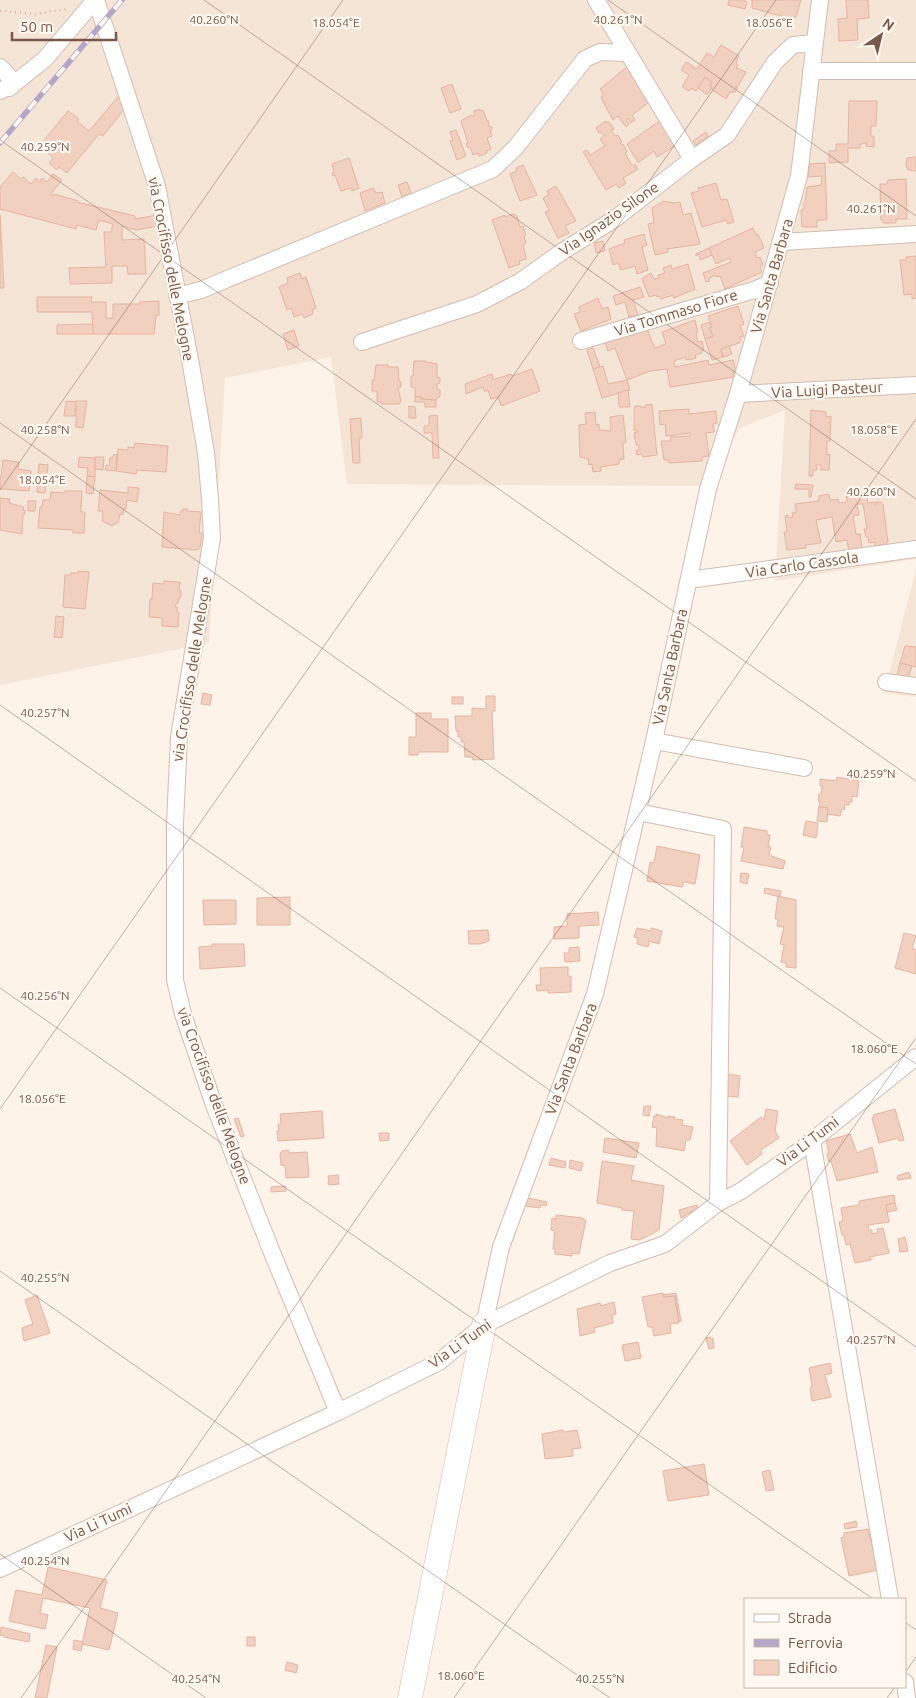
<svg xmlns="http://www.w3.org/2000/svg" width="916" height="1698" font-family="Ubuntu,sans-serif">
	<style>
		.residential { fill: #f4e5d7 }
		.building { fill: #f2d0c0; stroke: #e5b4a1 }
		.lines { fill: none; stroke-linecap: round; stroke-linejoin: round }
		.street-casing { stroke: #d2bcb1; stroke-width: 18 }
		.secondary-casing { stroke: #d5bcae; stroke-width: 25 }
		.path { stroke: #d8b3a3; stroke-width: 2.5; stroke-dasharray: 1 4; stroke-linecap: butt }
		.street { stroke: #fff; stroke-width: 16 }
		.secondary { stroke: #fff; stroke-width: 24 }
		.rail-casing { stroke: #b5a6c8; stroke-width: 5.5 }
		.rail { stroke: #fff8f0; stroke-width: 4; stroke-dasharray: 11; stroke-linecap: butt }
		.ticks { fill: none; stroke: #78584c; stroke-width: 1; stroke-opacity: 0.45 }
		.labels { text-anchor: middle; stroke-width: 4.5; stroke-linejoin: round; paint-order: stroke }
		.street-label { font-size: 15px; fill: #78584c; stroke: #fff8f0 }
		.ticks-label { font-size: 12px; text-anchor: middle; fill: #78584c; stroke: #fff8f0; stroke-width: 4.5; stroke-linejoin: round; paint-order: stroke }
	</style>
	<rect width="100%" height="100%" fill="#fdf3e9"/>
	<g class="residential">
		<path d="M0 0H916V559L775 581 785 410 740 428 702 486 347 484 331 357 225 378 209 643 0 685Z"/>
		<path d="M916 569V697L884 693Z"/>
	</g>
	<g class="building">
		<path d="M729 0H745L744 1 747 2 745 9 728 5Z"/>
		<path d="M752 0H801L796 17 792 19 752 8Z"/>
		<path d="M846 0H868L869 18 857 19 858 40 839 41 838 19 847 18Z"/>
		<path d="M721 45 739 56 736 62 738 65 736 68 746 72 738 86 735 87 738 88 735 92H730L726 99 711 89 712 87 710 86 712 82 705 77 696 91 691 88 689 91 682 87 689 75 681 70 686 62 697 69 707 53 714 57Z"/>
		<path d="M628 66 652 100 632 115 635 120 631 123 628 118 626 120 629 124 626 127 618 116 613 120 601 98 603 94 600 89Z"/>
		<path d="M705 77 712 82 710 86 712 87 707 95 698 88Z"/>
		<path d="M452 84 461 109 450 113 441 88Z"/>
		<path d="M122 92 126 107 103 136 99 134 67 173 59 167 57 170 49 163 53 158 48 153 49 151 41 144 68 111 79 119 77 121 89 131Z"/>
		<path d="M849 101H877L876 126H871V136H874V147L866 146 867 143 860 144V148H848V162L829 163V151H836V144H848Z"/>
		<path d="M480 109 481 111 483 110 487 121 488 120 489 127 491 126 492 130H490L492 136 487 138 491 149 486 151 487 153 479 156 478 153 473 155 470 147 468 148 466 144 468 143 461 121 471 115 472 117 474 116V111Z"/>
		<path d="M661 120 676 145 657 157 654 151 638 163 627 144Z"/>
		<path d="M606 121 607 123 609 122 614 129 611 130 615 136 618 135 622 142 620 143 621 145 623 144 627 152 625 153 632 166 635 164 638 169 623 178 626 183 619 188 616 184 606 190 583 152 587 150 590 155 605 146 600 139 604 136 601 132 599 133 596 128Z"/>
		<path d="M456 130 466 156 457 160 450 141 453 140 450 132Z"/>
		<path d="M706 132 708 136 696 145 693 141Z"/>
		<path d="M916 157V171L908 170 906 166 907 158Z"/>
		<path d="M349 158 359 188 352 191 351 188 341 191 335 175 333 176 332 173 334 172 332 164Z"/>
		<path d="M825 163 827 220H817V227H802L801 210H804V202H805L807 187 821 185 822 176 808 177 810 164Z"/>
		<path d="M523 165 537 195 520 201 510 174 517 171 516 168Z"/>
		<path d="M13 172 21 179 23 177 31 184 36 178 40 182 42 178 47 182 53 174 62 180 50 195 53 196 54 194 78 201 77 202 135 216V219L157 215 158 226 136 230 122 226V240L144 239 146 274H128L127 266H112V283L70 284 69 268 106 267 104 232H111L113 224 99 220 96 230 77 225 76 229 0 209V187Z"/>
		<path d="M906 179 907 219H896V223H883V220H881L880 184H887L888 180Z"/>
		<path d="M407 182 411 193 402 197 398 185Z"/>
		<path d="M716 183 721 200 727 199 734 222 728 224 726 220 702 227 691 193 699 191 698 188Z"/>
		<path d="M556 186 576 221 565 226 569 233 558 238 545 212 549 210 543 198 549 195 547 191Z"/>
		<path d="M373 188 376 193 382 192 385 203 365 211 360 193Z"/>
		<path d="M664 201 674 203 680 202 683 215 691 213 700 244 667 249 668 252 655 255 648 224 654 223 652 208Z"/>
		<path d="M513 214 517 216 520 227 523 226 526 235 524 236 526 243 523 245 526 257V259L519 261 520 264 509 268 492 220 505 215V217Z"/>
		<path d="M0 215 4 288H0Z"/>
		<path d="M753 228 756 235 758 234 764 248 755 252 757 258 760 257 763 265 760 267 762 272 725 289 720 276 717 277 716 275 709 278 710 281 706 282 703 273 731 262 729 258 716 264 709 248Z"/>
		<path d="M644 234 647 245 642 247 648 270 637 274 635 266 621 270 618 263 613 265 609 249 625 243 624 240Z"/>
		<path d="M603 241 605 251 596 253 594 243Z"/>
		<path d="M709 248 712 255 700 260 699 254 696 256V254Z"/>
		<path d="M916 256V298L912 299V294L904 295 900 260H906V257Z"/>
		<path d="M688 264 695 289 674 298 673 295 661 299 659 296 657 297 656 295 649 297 642 279 651 273 654 279 659 278 658 275 665 273 663 268 671 265 672 269Z"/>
		<path d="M300 273 302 279 306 277 316 308 312 310 313 314 304 318 302 314 294 317 291 308 287 310 279 287 288 283 287 278Z"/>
		<path d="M640 287 644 297 633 300 638 315 629 317 625 302 616 305 613 296Z"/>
		<path d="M37 297H92L91 302H106V318H113V304H140V302L159 301V315L156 316 154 334H93L92 312H37Z"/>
		<path d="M598 298 602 309 608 307 611 319 581 331 574 314 580 312 579 307Z"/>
		<path d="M738 306 744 324 740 325 744 336 740 337 741 341 739 343 721 349 723 357 712 360 705 339 713 336 709 328 712 327 708 316Z"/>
		<path d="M695 320 698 332 696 333 698 342 702 341 704 350 701 351 702 353 695 355 696 358 690 360 689 359 686 360 685 357 674 361 675 367 708 360 709 365 733 360 736 370H733L734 377 670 387 667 369 650 371 627 380 615 348 608 351 605 343 637 331 638 333 647 329 655 348 666 344 662 332Z"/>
		<path d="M710 322 712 327 709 328 713 336 705 339 701 325Z"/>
		<path d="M93 324V334H57V325Z"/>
		<path d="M294 330 299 346 288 350 283 334Z"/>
		<path d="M729 346 732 354 723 357 721 349Z"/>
		<path d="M593 348 600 367 593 369 587 350Z"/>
		<path d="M414 361H426V362L437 364V377L440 378V383L437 384V389L440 390V396L436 400 421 399V397H415V388L411 387V376H413Z"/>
		<path d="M376 365H388V367H398L399 381 401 382V387L398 388 401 401 399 404H381V402H377V391H372V380H374Z"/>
		<path d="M603 366 608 384 627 380 630 390 602 398 593 369Z"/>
		<path d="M532 369 540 391 501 406 498 397 491 399 488 390 485 392 483 387 466 394 465 384 492 374 493 380 511 374 512 376Z"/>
		<path d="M628 390 630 407H619L618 393Z"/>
		<path d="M415 397H421V399L436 400V407H425V402H415Z"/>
		<path d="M66 401 76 402 75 416H64Z"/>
		<path d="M76 401H87L83 428 76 427Z"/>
		<path d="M652 404 657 455 643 457 641 454 637 455 636 450H639L638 445H636L634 433 637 432 636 430H634V408L635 406H641V408L645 407V405Z"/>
		<path d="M409 406 415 407 416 418H409Z"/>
		<path d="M689 409V414L716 411 717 423 713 424 714 432 706 433 709 456 702 457V461L669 463V460H664L661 441H671L670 437 690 436V433L666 436 665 424 660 425 659 411Z"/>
		<path d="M811 410 826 412V417L831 416 830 441H827V455L830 454 829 470H821V465H816L817 470H813V476H809Z"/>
		<path d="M595 412 596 425 599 424V430L611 431 610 417 623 415 626 442 623 443 624 459 619 460V464L601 467V471L593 472 592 464 589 465 588 459 580 457 579 425 586 424 585 413Z"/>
		<path d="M437 415 439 458H433L432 433H424V426H429V416Z"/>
		<path d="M361 418 362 438H359L360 463H353L350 419Z"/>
		<path d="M135 443 168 446 166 472 137 470 136 474 116 471 118 449 128 450V447L134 448Z"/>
		<path d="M114 454 117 455 116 471 105 470 106 465 109 466 110 458H112Z"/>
		<path d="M79 457 95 458V477L87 476 88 468 78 467Z"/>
		<path d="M95 457H104L103 470 95 469Z"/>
		<path d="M3 460 19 462 18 469 31 471 29 491 0 489V476L1 477Z"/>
		<path d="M39 464 48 465 45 493 37 492Z"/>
		<path d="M87 476 95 477 93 494 86 493Z"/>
		<path d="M796 484 813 485 811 497H809V489H795Z"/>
		<path d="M128 487 139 488 137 502 127 500 126 509H124L123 515 120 514 118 523H116L112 526 102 521 103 511H98L100 490 128 493Z"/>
		<path d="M866 489 868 503 875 502V505L877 504 876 502H881L883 504 888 542H886L887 544 875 546V542L869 543 868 537H866L864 529H867L863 504H857L859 515 853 516 856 534H860L862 548 849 552 847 540 836 542 832 517 816 520 821 543 805 545 806 548 787 550 784 532H787L785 516 788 515 789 518 793 517 792 513 796 512 795 504 819 501V496L829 494 830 500 838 499 839 503 847 502 846 492Z"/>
		<path d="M65 491H82L81 512H85L84 533H73V530L38 528 40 507H42L43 500H50L51 492 65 493Z"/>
		<path d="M0 498 10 499 9 503 24 507 23 510H25V514H23L22 534 0 530Z"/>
		<path d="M28 501H36L35 511H28Z"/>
		<path d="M183 509H187V511L201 512 199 533H202L200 548 196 550 162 547 164 512 180 515 181 511H183Z"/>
		<path d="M78 571 89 572 85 609 63 607 65 575H71V573H78Z"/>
		<path d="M164 581 180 582 179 591H181V597L179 598 178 603 176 604 175 607H177V612L179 613 178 627 162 626V618L149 617 150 599H152L153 583 164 584Z"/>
		<path d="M56 616 64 617 62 638 54 637Z"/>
		<path d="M905 646 916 647V667L900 663Z"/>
		<path d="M900 663 912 666 908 678 897 675Z"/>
		<path d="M203 693 212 695 210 705 201 704Z"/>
		<path d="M486 696H495V711H492L494 759 473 760 472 757H465L464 742H461V737H458V731H456L455 716H472V708L486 709Z"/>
		<rect x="452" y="697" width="11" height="7"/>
		<path d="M416 713H431V719H448V752H418V755H409V737H416Z"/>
		<path d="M837 777 859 781 857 797 852 796V802H849V805L845 804 844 810 842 809 840 816 827 814 828 808 819 807 820 801H818L819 794H821L822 786H820V779L836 781Z"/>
		<path d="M819 807 828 808 827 822 817 821Z"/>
		<path d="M806 821 818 823 816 838 803 835Z"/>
		<path d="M744 827 767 831V835H770L768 847H771L769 855 785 861 783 869 741 861 744 847H741Z"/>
		<path d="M657 846 700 855 695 884 684 882 682 887 647 881 650 862 654 863Z"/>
		<path d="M741 873 749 874 747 884 740 882Z"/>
		<path d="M765 888 781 891 780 897 764 893Z"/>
		<path d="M778 896 796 900V968L786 967V963L781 962 784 945 780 944 784 927 777 926 778 919H775Z"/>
		<path d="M290 897V925H257V898Z"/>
		<path d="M203 900H236V924L204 925Z"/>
		<path d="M598 912 599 925 579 926V938L554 939V927L567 926V914Z"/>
		<path d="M637 928 651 931V928L662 931 659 944 649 941 648 947 637 944 638 938 634 937Z"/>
		<path d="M488 930 489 941 480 944H469L468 931Z"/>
		<path d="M904 933 916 936 912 948 916 950V974L895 968Z"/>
		<path d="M212 944H244L245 966 200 969 199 947 213 946Z"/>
		<path d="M579 947 580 961 565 962 564 953H569V948Z"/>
		<path d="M568 967V976H571V992L548 993V990L537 991 536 985H541L540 968Z"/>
		<path d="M727 1074 740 1076 738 1097 726 1096Z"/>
		<path d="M644 1106H651L649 1116 643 1115Z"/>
		<path d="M766 1109 778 1111 775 1131 779 1138 761 1150 762 1154 747 1165 730 1141 761 1117 764 1120Z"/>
		<path d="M895 1109 904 1140 899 1141 898 1138 879 1143 872 1118 874 1117 873 1115Z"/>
		<path d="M322 1111 324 1138 278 1141 277 1131H279L278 1124H281L280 1114Z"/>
		<path d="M656 1114 668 1118V1116L675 1117 674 1119 683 1120 682 1125 693 1127 690 1140H686L684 1151 656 1146 657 1128 652 1127 654 1116H656Z"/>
		<path d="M238 1118 244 1136 241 1137 234 1119Z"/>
		<path d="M379 1133H389V1140L380 1141Z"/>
		<path d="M850 1134 857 1153 872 1147 878 1172 837 1181 831 1161 829 1162 827 1154 829 1153 826 1141Z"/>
		<path d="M605 1138 639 1143 636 1158 603 1152Z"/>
		<path d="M288 1150 289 1153 307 1152 309 1177 286 1178 285 1166 281 1165 280 1153 282 1151Z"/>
		<path d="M551 1158 566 1162 565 1168 549 1165Z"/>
		<path d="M570 1160 583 1163 581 1171 569 1168Z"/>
		<path d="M602 1161 634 1166 631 1180 664 1186 659 1230 640 1240 631 1239 634 1211 622 1210V1208L597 1203Z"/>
		<path d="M909 1172 911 1178 898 1180 897 1176Z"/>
		<path d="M338 1175 339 1184 329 1185 328 1176Z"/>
		<path d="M285 1186 286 1191 271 1192V1187Z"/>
		<path d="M894 1195 895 1203 886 1205 889 1222 868 1225 869 1230H872V1234L878 1233 877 1229 883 1228 889 1253 870 1257 871 1260 855 1263 850 1244 846 1245 844 1235H842L839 1222 843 1221 841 1208 859 1205V1201Z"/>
		<path d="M528 1198 547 1202 546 1206 541 1205 540 1208 525 1206Z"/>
		<path d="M895 1203 897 1210 887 1212 886 1205Z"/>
		<path d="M697 1205 698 1208 681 1218 679 1210Z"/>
		<path d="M556 1215 583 1218V1220H586L579 1254 572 1253V1256L555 1254V1249H553L555 1231 551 1230 552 1218 556 1219Z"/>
		<path d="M905 1237 908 1251 900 1252 898 1239Z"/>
		<path d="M663 1293 664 1297 674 1295 679 1323 670 1324 671 1333 654 1336 652 1327H648L642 1297Z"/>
		<path d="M676 1293 681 1321 679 1322 675 1296 664 1297 663 1295Z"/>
		<path d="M37 1295 50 1333 24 1341 22 1328 33 1324 25 1300Z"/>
		<path d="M614 1302 616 1314 612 1315 613 1323 594 1328 595 1332 580 1336 577 1309 600 1303 601 1306Z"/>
		<path d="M710 1337 711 1339 713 1338 714 1348 709 1349 706 1338Z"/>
		<path d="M638 1342 641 1358 625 1361 622 1345Z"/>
		<path d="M830 1363 832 1373 825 1375 831 1397 812 1401 810 1388 812 1387 811 1380 809 1368Z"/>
		<path d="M563 1430 564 1432 577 1430 581 1448 572 1449 573 1456 545 1459 542 1434Z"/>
		<path d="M704 1464 709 1495 668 1501 663 1471Z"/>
		<path d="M770 1470 774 1490 766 1491 762 1472Z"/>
		<path d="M856 1521 857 1527 845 1529 844 1524Z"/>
		<path d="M868 1529 878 1570 849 1576 841 1538 844 1537V1533Z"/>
		<path d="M48 1567 107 1580 100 1608 118 1613 109 1650 82 1644 90 1608 43 1598 40 1613 48 1615 45 1629 9 1621 16 1590 42 1595Z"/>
		<path d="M1 1627 30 1634 29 1642 4 1637V1636L0 1635Z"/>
		<rect x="247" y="1637" width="8" height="9"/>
		<path d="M74 1640 83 1642 81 1651 73 1649Z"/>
		<path d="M46 1645 57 1647 47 1698H35Z"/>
		<path d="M287 1662 298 1665 296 1673 285 1670Z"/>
	</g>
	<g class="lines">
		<g class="street-casing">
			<g id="street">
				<path d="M96 0 157 186 191 365 206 453 210 499 212 538 179 737 175 823V980L183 1014 214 1105 271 1250 338 1412"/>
				<path d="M596 0 692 159"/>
				<path d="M0 67 15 83 9 88"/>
				<path d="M811 71H916"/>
				<path d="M0 91 15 83 45 59 95 0"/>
				<path d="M782 242 916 234"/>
				<path d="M177 296 201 290 493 169 516 147 585 59 600 52 628 53"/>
				<path d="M581 341 754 290 770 283"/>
				<path d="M362 342 477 304 521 281 560 253 616 218 692 159 727 135 775 62 793 45 814 43"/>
				<path d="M738 394 916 385"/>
				<path d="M689 580 916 549"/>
				<path d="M886 682 916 686"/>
				<path d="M654 741 804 768"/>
				<path d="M638 812 723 829 718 1203"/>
				<path d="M812 1141 890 1599"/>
				<path d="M484 1325 501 1247 595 994 654 741 708 489 738 394 799 176 820 0"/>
				<path d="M0 1569 338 1412 439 1362 484 1325 610 1263 665 1244 718 1203 741 1191 803 1148 916 1057"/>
				<path d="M905 1682 907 1698"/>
			</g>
		</g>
		<g class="secondary-casing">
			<path id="secondary" d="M410 1698 484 1325"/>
		</g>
		<path class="path" d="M0 11 35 14 68 9"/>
		<use href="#street" class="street"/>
		<use href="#secondary" class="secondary"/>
		<g class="rail-casing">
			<path id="rail" d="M0 143 122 0"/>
		</g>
		<use href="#rail" class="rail"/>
	</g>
	<path class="ticks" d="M204 0 916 499M608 0 916 216M0 140 916 781M0 423 916 1064M0 490 343 0M0 705 916 1347M0 988 873 1599M0 1109 776 0M0 1271 610 1698M0 1554 206 1698M905 1622 916 1630M905 1673 916 1657M21 1698 916 419M454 1698 916 1038M887 1698 895 1687"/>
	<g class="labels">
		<g class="street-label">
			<text transform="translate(609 219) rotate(-35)" y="5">Via Ignazio Silone</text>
			<text transform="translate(171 269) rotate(79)" y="5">via Crocifisso delle Melogne</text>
			<text transform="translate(772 276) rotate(-74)" y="5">Via Santa Barbara</text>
			<text transform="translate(676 313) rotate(-17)" y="5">Via Tommaso Fiore</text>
			<text transform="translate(827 390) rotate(-3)" y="5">Via Luigi Pasteur</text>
			<text transform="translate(802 565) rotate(-8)" y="5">Via Carlo Cassola</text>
			<text transform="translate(670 667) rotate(-78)" y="5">Via Santa Barbara</text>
			<text transform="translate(192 669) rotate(-81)" y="5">via Crocifisso delle Melogne</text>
			<text transform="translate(571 1059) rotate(-69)" y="5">Via Santa Barbara</text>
			<text transform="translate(214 1096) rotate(70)" y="5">via Crocifisso delle Melogne</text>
			<text transform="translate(808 1142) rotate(-37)" y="5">Via Li Tumi</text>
			<text transform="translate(460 1344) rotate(-35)" y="5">Via Li Tumi</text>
			<text transform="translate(98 1523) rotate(-25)" y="5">Via Li Tumi</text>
		</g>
	</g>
	<g class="ticks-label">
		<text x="618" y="24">40.261°N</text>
		<text x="214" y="24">40.260°N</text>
		<text x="336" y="27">18.054°E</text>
		<text x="769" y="27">18.056°E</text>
		<text x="45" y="151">40.259°N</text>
		<text x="871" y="213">40.261°N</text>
		<text x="874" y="434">18.058°E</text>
		<text x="45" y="434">40.258°N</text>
		<text x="42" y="484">18.054°E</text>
		<text x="871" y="496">40.260°N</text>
		<text x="45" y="717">40.257°N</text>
		<text x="871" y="778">40.259°N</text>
		<text x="45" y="1000">40.256°N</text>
		<text x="874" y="1053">18.060°E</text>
		<text x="42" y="1103">18.056°E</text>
		<text x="45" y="1282">40.255°N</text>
		<text x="871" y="1344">40.257°N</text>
		<text x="45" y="1565">40.254°N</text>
		<text x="461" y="1680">18.060°E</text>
		<text x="196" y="1683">40.254°N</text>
		<text x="600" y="1683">40.255°N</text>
	</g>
	<rect x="744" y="1598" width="162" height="90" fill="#fff8f0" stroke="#c9b8ae"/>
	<rect x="754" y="1614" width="25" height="8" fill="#ffffff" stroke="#c9b8ae"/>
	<text x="788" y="1623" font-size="15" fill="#78584c">Strada</text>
	<rect x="754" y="1639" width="25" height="8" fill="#b5a6c8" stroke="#c9b8ae"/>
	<text x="788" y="1648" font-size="15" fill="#78584c">Ferrovia</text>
	<rect x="754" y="1660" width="25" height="15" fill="#f2d0c0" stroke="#c9b8ae"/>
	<text x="788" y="1673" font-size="15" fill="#78584c">Edificio</text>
	<g transform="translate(881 35) rotate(35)" stroke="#fff8f0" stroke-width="4" paint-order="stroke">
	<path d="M0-4L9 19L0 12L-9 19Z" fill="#78584c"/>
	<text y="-8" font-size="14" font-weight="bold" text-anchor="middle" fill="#78584c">N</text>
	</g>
	<path d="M12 32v8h104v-8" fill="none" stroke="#78584c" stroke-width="2.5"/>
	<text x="20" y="32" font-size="15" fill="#78584c" stroke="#fff8f0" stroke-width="4" paint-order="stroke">50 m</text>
</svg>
